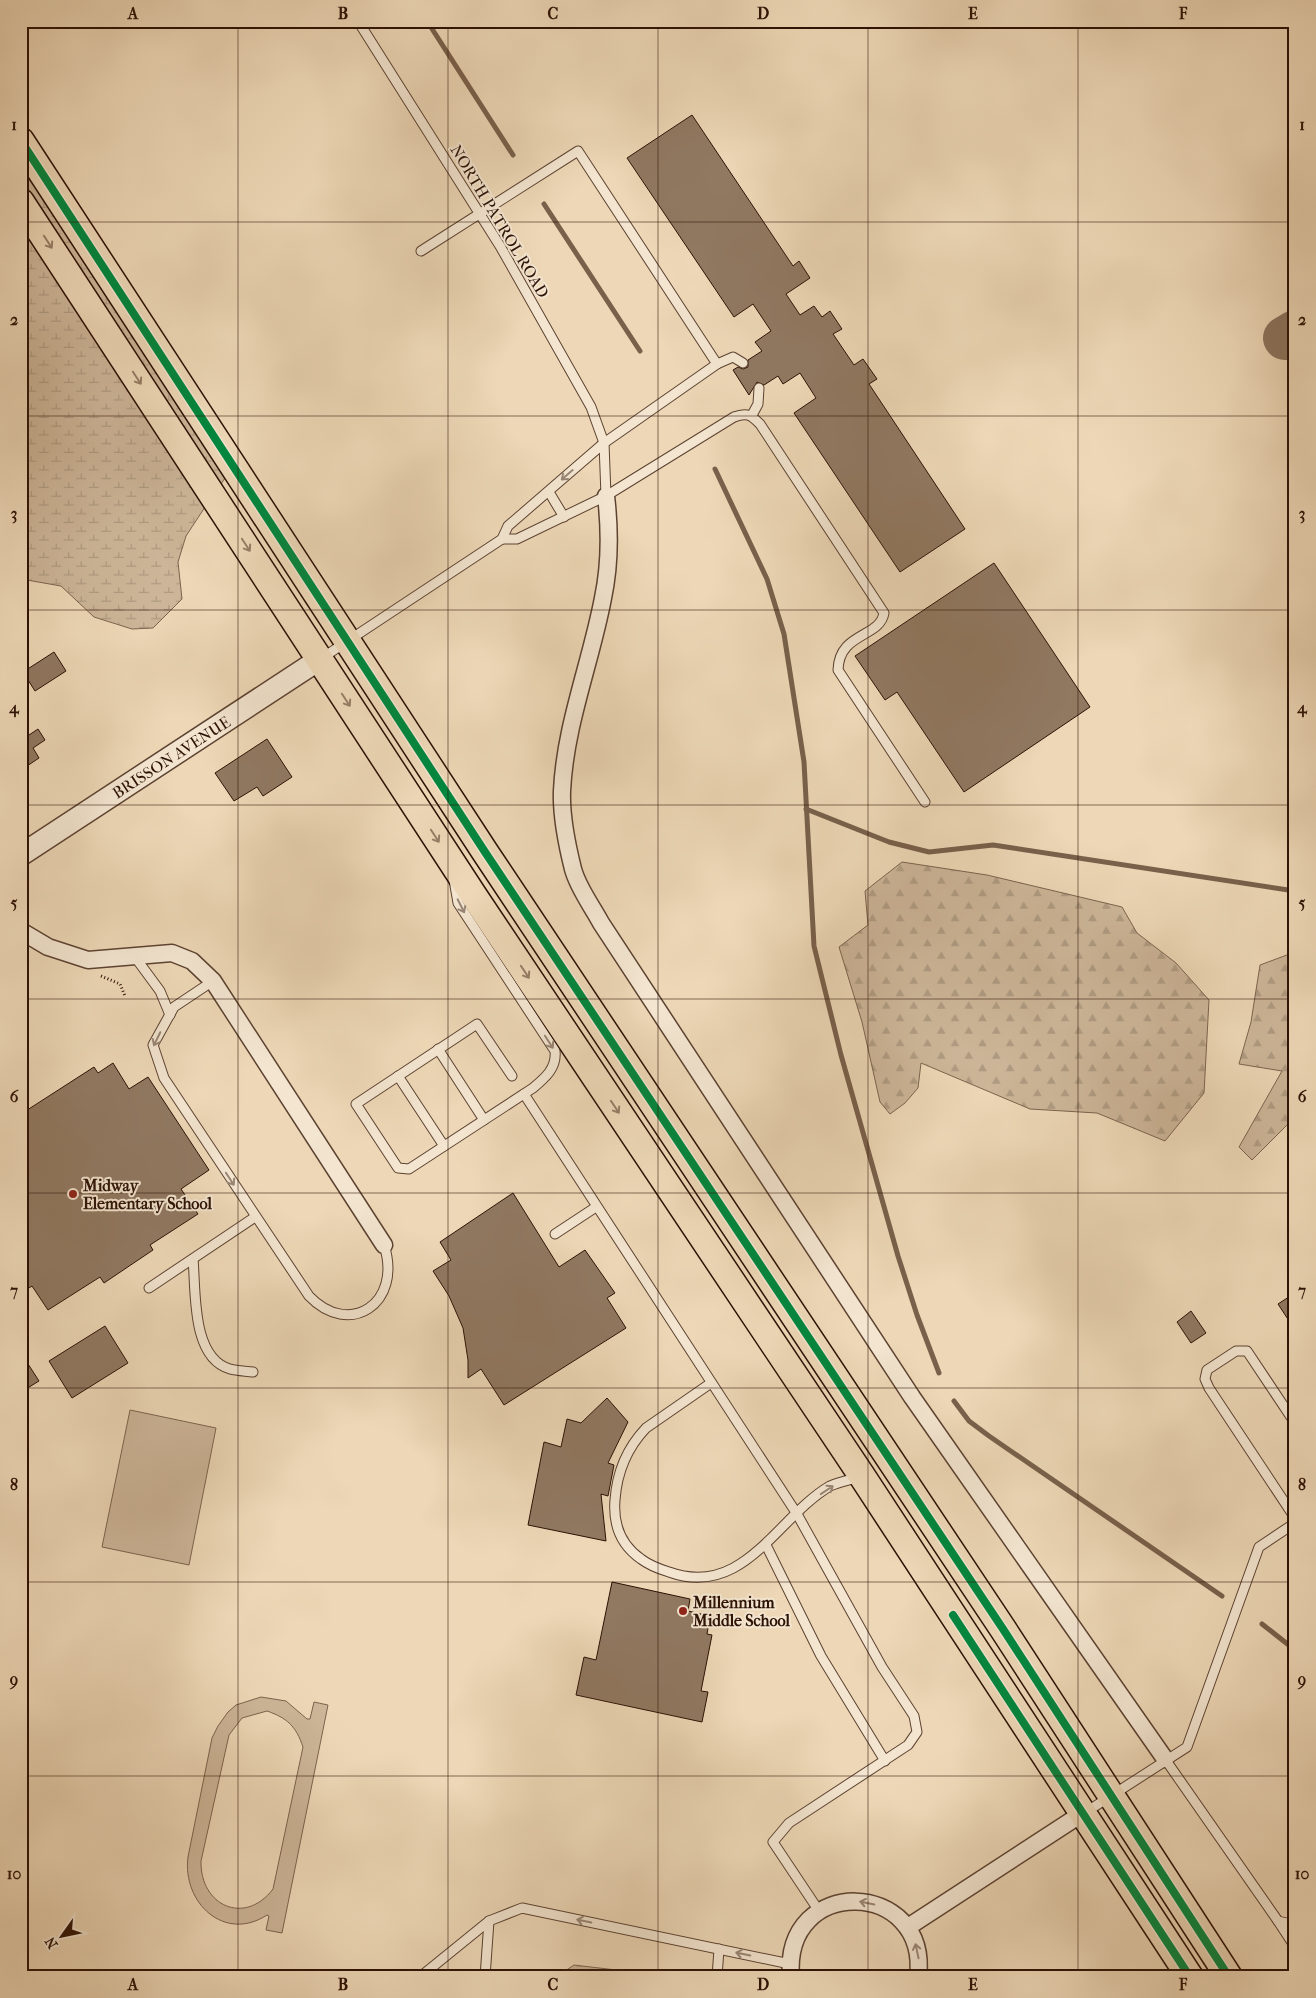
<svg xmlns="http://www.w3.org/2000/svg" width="1316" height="1998" font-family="'IM FELL French Canon',serif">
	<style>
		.forest { fill: url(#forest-firs); stroke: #7c634e }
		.wetland { fill: url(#wetland-marsh); stroke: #7c634e }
		.pitch { fill: #ccb598; stroke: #7c634e; fill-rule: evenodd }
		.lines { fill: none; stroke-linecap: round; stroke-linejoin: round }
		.stream { stroke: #78604b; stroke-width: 5 }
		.taxiway { stroke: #8c745e; stroke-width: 44 }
		.building { fill: #907861; stroke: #2c1105 }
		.service-casing { stroke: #5c4231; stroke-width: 11 }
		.minor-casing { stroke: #5c4231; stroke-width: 19 }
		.tertiary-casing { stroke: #5c4231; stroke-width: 24 }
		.primary-casing { stroke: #2c1105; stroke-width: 29 }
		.path { stroke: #2c1105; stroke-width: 3; stroke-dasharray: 1 2.5; stroke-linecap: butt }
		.service { stroke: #f3e5d0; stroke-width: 9 }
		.minor { stroke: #f3e5d0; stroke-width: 16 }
		.tertiary { stroke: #f3e5d0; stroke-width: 21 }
		.primary { stroke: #edd7b6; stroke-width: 26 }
		.cycleway-casing { stroke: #f3e5d0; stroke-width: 11 }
		.cycleway { stroke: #00873e; stroke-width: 8 }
		.oneway { stroke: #967e66 }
		.oneway2 { stroke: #998675 }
		.grid { fill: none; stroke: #2c1105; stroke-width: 1; stroke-opacity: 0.55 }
		.poi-dot { fill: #8f2418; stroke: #f3e5d0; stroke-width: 2 }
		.labels { text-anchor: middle; stroke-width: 4; stroke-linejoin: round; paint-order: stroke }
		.street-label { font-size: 16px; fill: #2c1105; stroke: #f3e5d0 }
		.poi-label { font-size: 16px; font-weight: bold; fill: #2c1105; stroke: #f3e5d0; text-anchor: start }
		.neatline { fill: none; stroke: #2c1105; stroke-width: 2 }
		.grid-label { font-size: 16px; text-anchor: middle; font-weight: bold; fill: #2c1105 }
	</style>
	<defs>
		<pattern id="forest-firs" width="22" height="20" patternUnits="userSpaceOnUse" patternTransform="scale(1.25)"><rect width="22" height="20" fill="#ccb598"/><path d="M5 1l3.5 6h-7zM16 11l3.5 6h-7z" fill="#af9b82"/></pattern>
		<pattern id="wetland-marsh" width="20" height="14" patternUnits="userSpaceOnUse" patternTransform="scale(1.25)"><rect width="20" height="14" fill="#ccb598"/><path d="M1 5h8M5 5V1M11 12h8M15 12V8" fill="none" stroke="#af9b82"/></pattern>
	</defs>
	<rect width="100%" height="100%" fill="#edd7b6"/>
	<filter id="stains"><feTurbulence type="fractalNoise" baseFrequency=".004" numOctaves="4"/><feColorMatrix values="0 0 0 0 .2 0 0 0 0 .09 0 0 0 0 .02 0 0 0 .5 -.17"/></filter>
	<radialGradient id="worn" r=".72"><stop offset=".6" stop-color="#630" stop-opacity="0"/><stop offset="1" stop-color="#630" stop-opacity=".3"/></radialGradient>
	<g class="forest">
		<path d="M902 862 987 875 1122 907 1137 933 1176 963 1209 1000 1204 1093 1165 1141 1097 1113 1030 1109 921 1063 918 1088 905 1103 890 1114 880 1102 862 1022 839 947 868 925 865 891Z"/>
		<path d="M1295 952V1117L1252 1160 1239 1147 1282 1071 1239 1064 1251 1022 1260 965Z"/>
	</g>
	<g class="wetland">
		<path d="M21 159 227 475 219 487 21 184Z"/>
		<path d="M21 219 207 504 186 536 178 562 182 599 153 628 132 629 94 617 61 586 21 579Z"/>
		<path d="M574 1965 633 1972 638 1977H556Z"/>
	</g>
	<g class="pitch">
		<path d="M130 1410 216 1428 189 1565 102 1547Z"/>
		<path d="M261 1697 286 1701 307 1719H310L314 1702 328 1705 282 1933 266 1930 269 1916 267 1915C224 1943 182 1902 188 1857L212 1738 218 1726 228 1712 236 1705ZM267 1711C287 1718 296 1726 303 1747L273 1889C245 1926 200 1906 201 1861L229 1735 242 1718Z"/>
	</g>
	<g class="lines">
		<g class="stream">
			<path d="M427 21 513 155"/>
			<path d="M544 204 640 351"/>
			<path d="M715 469 767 579 784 634 804 762 814 946 841 1055 898 1256 917 1315 939 1373"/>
			<path d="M806 809 889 842 929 852 993 845 1295 891"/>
			<path d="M954 1401 969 1421 989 1436 1222 1596"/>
			<path d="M1262 1624 1295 1650"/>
		</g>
		<path class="taxiway" d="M1285 338 1295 332"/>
	</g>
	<g class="building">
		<path d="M692 115 793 266 799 261 810 278 786 294 800 315 814 306 822 317 830 311 842 329 833 334 854 365 863 359 877 379 869 384 965 529 900 572 794 413 816 398 800 373 783 384 778 376 764 385 757 382 749 395 733 370 738 367 743 369 748 367V360L762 351 755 342 771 331 753 304 734 317 627 158Z"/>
		<path d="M994 563 1090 707 964 792 897 692 885 700 855 656Z"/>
		<path d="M54 652 66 671 35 691 23 672Z"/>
		<path d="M38 729 45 740 33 748 39 758 21 770V730L26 737Z"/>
		<path d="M267 739 292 777 263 796 257 787 234 801 215 773Z"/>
		<path d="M113 1063 129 1089 148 1077 209 1170 181 1189 198 1214 150 1245 153 1250 104 1283 100 1277 48 1310 32 1286 21 1293V1114L94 1067 98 1073Z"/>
		<path d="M513 1193 559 1267 585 1250 615 1293 607 1298 626 1328 504 1405 481 1369 468 1378V1360L463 1328 449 1296 433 1271 451 1260 440 1242Z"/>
		<path d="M1295 1293V1330L1278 1304Z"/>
		<path d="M1191 1311 1206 1333 1191 1343 1177 1322Z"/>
		<path d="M105 1326 128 1363 72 1398 49 1361Z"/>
		<path d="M21 1353 39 1381 21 1392Z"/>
		<path d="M607 1398 628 1422 608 1463 614 1465 608 1496 601 1494 606 1541 528 1525 544 1442 561 1447 567 1419 581 1423Z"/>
		<path d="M612 1582 690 1599 688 1611 710 1616 707 1634 712 1635 701 1691 708 1692 702 1722 576 1695 584 1657 596 1660Z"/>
	</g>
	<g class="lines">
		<g class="service-casing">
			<g id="service">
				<path d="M358 21 500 246 591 407 604 443 606 496"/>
				<path d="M717 364 733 357 743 363"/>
				<path d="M752 415 758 404 759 388"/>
				<path d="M549 492 564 517"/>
				<path d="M502 539H517L606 496 734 417C747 412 751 415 760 424L884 613C880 638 839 632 838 670L925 802"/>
				<path d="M322 658 502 539 508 526 604 443 717 364 578 151 421 251"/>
				<path d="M454 880 458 903 555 1051C557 1068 545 1078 533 1088L409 1169 398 1168 356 1104 477 1024 512 1076"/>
				<path d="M135 957 160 991 170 1015"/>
				<path d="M213 981 174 1007 153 1045 164 1078 309 1296C349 1338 403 1304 384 1245"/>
				<path d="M438 1049 484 1120"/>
				<path d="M398 1076 444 1146"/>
				<path d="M524 1094 797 1514 882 1667 914 1716 917 1732 908 1745 789 1823 773 1842 819 1911"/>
				<path d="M555 1234 596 1207"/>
				<path d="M193 1259C196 1290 191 1358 230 1369 237 1371 246 1371 253 1372"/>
				<path d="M149 1288 255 1217"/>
				<path d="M711 1383 646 1428C627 1448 617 1472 615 1500 613 1524 621 1545 641 1559 649 1565 659 1569 669 1572 744 1599 777 1517 830 1486 839 1482 850 1480 859 1477"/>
				<path d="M1295 1423 1247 1351H1236L1207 1370 1205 1379 1209 1388 1295 1518"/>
				<path d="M766 1545 821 1656 885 1761"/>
				<path d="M1165 1759 1278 1921 1295 1925"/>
				<path d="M1086 1812 1187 1747 1259 1547 1295 1523"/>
				<path d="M1278 1921 1295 1947"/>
				<path d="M420 1977 489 1921 522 1908 790 1964"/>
				<path d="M485 1977 489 1921"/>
				<path d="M717 1977 719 1949"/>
			</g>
		</g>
		<g class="minor-casing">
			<g id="minor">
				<path d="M606 496C610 530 610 565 603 598 591 662 565 725 562 791 561 816 567 845 573 869 578 888 592 906 601 923L912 1397 1165 1759"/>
				<path d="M21 931 48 947 88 960 172 953 192 961 213 981 384 1245"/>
				<path d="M908 1927 1083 1813"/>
				<path d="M791 1977C782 1874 930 1879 918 1977"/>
			</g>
		</g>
		<g class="tertiary-casing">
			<path id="tertiary" d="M21 855 320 659"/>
		</g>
		<g class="primary-casing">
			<g id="primary">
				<path d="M21 141 485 852 1003 1629 1229 1977"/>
				<path d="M21 202 474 896 862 1476 1190 1977"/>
			</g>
		</g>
		<path class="path" d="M101 976 120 984 125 996"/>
		<use href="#service" class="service"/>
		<use href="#minor" class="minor"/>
		<use href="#tertiary" class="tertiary"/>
		<use href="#primary" class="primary"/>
		<g class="cycleway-casing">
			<g id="cycleway">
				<path d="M21 141 485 852 1003 1629 1229 1977"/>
				<path d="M953 1615 1190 1977"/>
			</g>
		</g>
		<use href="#cycleway" class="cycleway"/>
	</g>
	<defs><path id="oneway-shaft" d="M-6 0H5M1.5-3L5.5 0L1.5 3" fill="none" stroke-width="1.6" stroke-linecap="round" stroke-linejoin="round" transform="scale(1.25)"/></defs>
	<g class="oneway">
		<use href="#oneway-shaft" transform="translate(48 242) rotate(57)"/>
		<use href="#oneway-shaft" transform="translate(137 378) rotate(57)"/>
		<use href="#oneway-shaft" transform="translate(246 545) rotate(57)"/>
		<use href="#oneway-shaft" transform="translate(346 700) rotate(57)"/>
		<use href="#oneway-shaft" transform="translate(435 836) rotate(57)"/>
		<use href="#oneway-shaft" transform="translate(525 972) rotate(56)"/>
		<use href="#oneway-shaft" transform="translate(615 1107) rotate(56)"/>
	</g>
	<g class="oneway2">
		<use href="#oneway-shaft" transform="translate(567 475) rotate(139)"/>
		<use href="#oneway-shaft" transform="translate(461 906) rotate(63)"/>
		<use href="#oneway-shaft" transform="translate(157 1039) rotate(116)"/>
		<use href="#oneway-shaft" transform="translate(549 1042) rotate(57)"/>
		<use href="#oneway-shaft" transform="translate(230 1179) rotate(57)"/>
		<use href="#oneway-shaft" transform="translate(827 1490) rotate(-34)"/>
		<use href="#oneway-shaft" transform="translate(867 1903) rotate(-168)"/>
		<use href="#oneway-shaft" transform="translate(584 1921) rotate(-168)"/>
		<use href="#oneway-shaft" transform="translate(917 1951) rotate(-102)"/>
		<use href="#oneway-shaft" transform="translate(743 1954) rotate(-168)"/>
	</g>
	<path class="grid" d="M238 21V1977M448 21V1977M658 21V1977M868 21V1977M1078 21V1977M21 222H1295M21 416H1295M21 610H1295M21 805H1295M21 999H1295M21 1193H1295M21 1388H1295M21 1582H1295M21 1776H1295"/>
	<g class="poi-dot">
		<circle cx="73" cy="1194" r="5"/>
		<circle cx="683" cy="1611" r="5"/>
	</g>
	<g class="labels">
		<g class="street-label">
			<text transform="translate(500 221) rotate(59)" y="6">NORTH PATROL ROAD</text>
			<text transform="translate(171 757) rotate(-33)" y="6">BRISSON AVENUE</text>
		</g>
		<g class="poi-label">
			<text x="83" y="1191">Midway<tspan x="83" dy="18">Elementary School</tspan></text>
			<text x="693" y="1608">Millennium<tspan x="693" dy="18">Middle School</tspan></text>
		</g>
	</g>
	<rect width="1316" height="1998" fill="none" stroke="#edd7b6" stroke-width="55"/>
	<g transform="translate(62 1936) rotate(237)" stroke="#f3e5d0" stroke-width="4" paint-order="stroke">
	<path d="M0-4L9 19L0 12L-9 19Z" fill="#2c1105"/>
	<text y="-8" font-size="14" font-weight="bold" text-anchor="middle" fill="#2c1105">N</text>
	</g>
	<rect x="28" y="28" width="1260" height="1942" class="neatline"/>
	<g class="grid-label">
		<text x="133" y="19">A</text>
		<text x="343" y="19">B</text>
		<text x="553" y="19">C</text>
		<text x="763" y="19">D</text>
		<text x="973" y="19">E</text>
		<text x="1183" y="19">F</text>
		<text x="14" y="130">1</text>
		<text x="1302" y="130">1</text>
		<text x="14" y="325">2</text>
		<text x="1302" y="325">2</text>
		<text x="14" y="519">3</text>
		<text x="1302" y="519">3</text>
		<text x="14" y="713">4</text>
		<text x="1302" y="713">4</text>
		<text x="14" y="908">5</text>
		<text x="1302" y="908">5</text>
		<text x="14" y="1102">6</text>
		<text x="1302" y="1102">6</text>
		<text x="14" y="1296">7</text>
		<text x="1302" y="1296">7</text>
		<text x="14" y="1490">8</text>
		<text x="1302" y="1490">8</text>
		<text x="14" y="1685">9</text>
		<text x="1302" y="1685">9</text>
		<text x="14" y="1879">10</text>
		<text x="1302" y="1879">10</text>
		<text x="133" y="1990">A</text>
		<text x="343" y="1990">B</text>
		<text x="553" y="1990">C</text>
		<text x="763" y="1990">D</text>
		<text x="973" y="1990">E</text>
		<text x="1183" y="1990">F</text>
	</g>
	<rect width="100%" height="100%" filter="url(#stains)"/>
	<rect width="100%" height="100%" fill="url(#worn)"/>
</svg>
